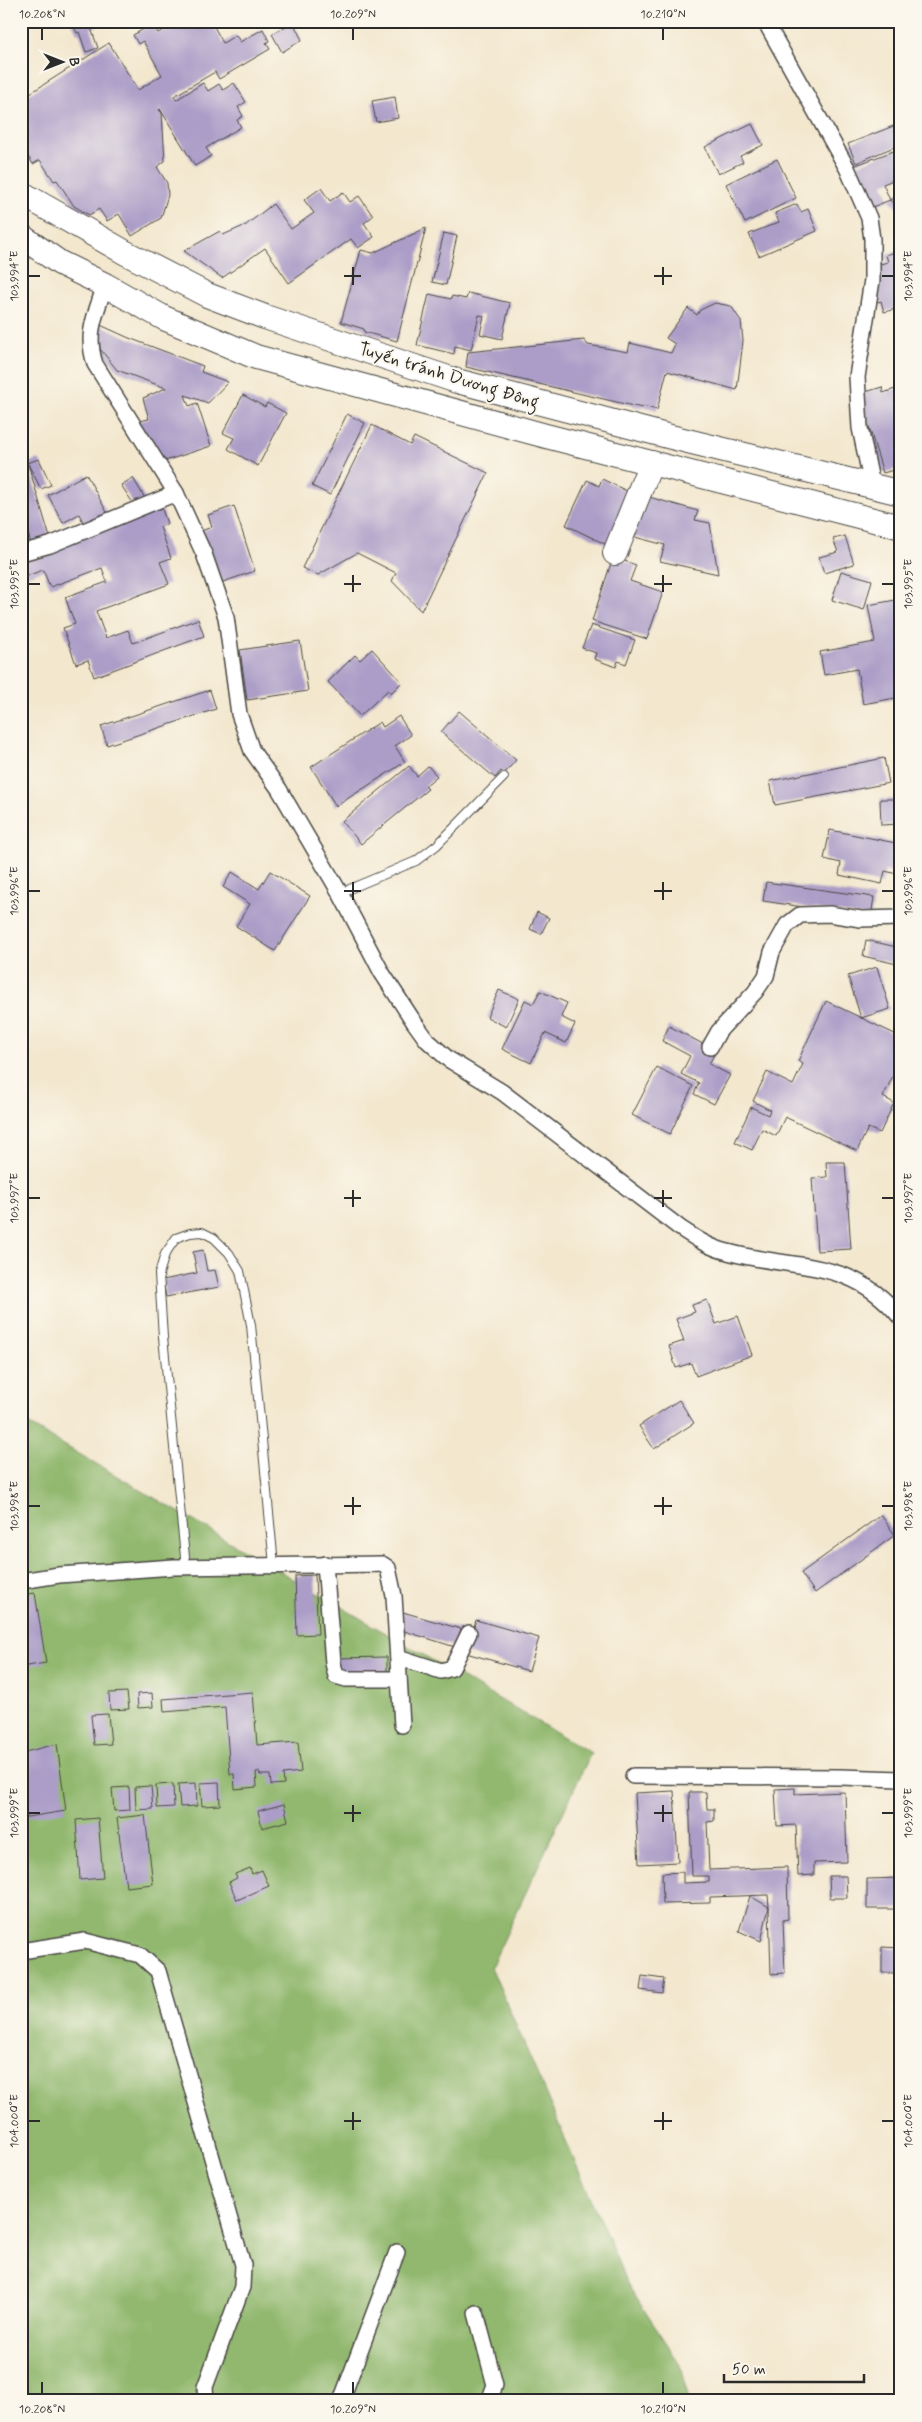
<svg xmlns="http://www.w3.org/2000/svg" width="922" height="2422" font-family="Mynerve,sans-serif">
	<style>
		.forest { fill: #91b86e; stroke: #5e724c }
		.building { fill: #ab9dc7 }
		.lines { fill: none; stroke-linecap: round; stroke-linejoin: round }
		.lane-casing { stroke: #494743; stroke-width: 10 }
		.street-casing { stroke: #494743; stroke-width: 18 }
		.primary-casing { stroke: #494743; stroke-width: 26 }
		.lane { stroke: #fff; stroke-width: 8 }
		.street { stroke: #fff; stroke-width: 15 }
		.primary { stroke: #fff; stroke-width: 24 }
		.ticks { fill: none; stroke: #2b2b2b; stroke-width: 2 }
		.labels { text-anchor: middle; stroke-width: 4; stroke-linejoin: round; paint-order: stroke }
		.street-label { font-size: 18px; fill: #2b2b2b; stroke: #fbf7ec }
		.neatline { fill: none; stroke: #2b2b2b; stroke-width: 2 }
		.ticks-label { font-size: 12px; text-anchor: middle; fill: #2b2b2b }
	</style>
	<rect width="100%" height="100%" fill="#fbf7ec"/>
	<filter id="ink" filterUnits="userSpaceOnUse"><feTurbulence type="fractalNoise" baseFrequency=".02" numOctaves="2"/><feDisplacementMap in="SourceGraphic" scale="10" xChannelSelector="R" yChannelSelector="G"/><feConvolveMatrix kernelMatrix="1 2 1 2 8 2 1 2 1" color-interpolation-filters="sRGB"/></filter>
	<filter id="wash" filterUnits="userSpaceOnUse"><feTurbulence type="fractalNoise" baseFrequency=".0096" numOctaves="4" result="noise"/><feDisplacementMap in="SourceGraphic" scale="20" xChannelSelector="R" yChannelSelector="G"/><feGaussianBlur stdDeviation="1.12" result="paint"/><feColorMatrix in="noise" values="0 0 0 0 0 0 0 0 0 0 0 0 0 0 0 0 0 1.4 0 .05"/><feComposite in="paint" operator="in"/></filter>
	<g filter="url(#wash)">
		<rect width="100%" height="100%" fill="#f3e7ce"/>
		<path class="forest" d="M21 1420 591 1753 491 1967 628 2285 680 2365 689 2401H21Z"/>
		<g id="blocks">
			<g class="building">
				<path d="M71 21H102L103 24 91 28 98 48 86 52 79 32 77 33Z"/>
				<path d="M179 21H211L223 43 236 35 240 42 263 29 269 41 266 43 270 49 219 79 215 72 174 96 176 100 203 83 208 91 219 84 223 90 234 83 246 102 238 107 243 116 237 120 241 127 206 148 211 156 195 166 160 109 159 110 162 113 165 161 157 167 167 183 168 195 161 218 132 236 119 214 107 221 99 209 89 215 74 206 57 180 54 181 40 160 33 164 21 146V99L109 43 138 90 162 75 143 41 138 44 133 35 153 24 158 33Z"/>
				<path d="M293 22 302 40 282 52 272 34Z"/>
				<path d="M395 97 398 118 376 122 372 101Z"/>
				<path d="M901 123V144L856 163 848 144Z"/>
				<path d="M752 124 763 145 740 156 743 162 718 174 705 147Z"/>
				<path d="M896 150 897 153 901 151V159L897 153 901 162V177L883 184 890 200 867 209 851 167Z"/>
				<path d="M777 159 796 198 745 223 726 184Z"/>
				<path d="M321 188 330 201 343 192 350 202 359 196 373 216 364 223 374 237 358 248 351 239 289 283 265 248 222 278 184 251 220 231 223 235 246 225 273 204 291 229 314 213 304 200Z"/>
				<path d="M901 191V213L890 200Z"/>
				<path d="M797 204 801 212 808 209 817 231 759 256 749 234 779 222 775 213Z"/>
				<path d="M426 228 397 341 364 332V329L341 322 361 250 373 253Z"/>
				<path d="M444 233 457 236 446 285 432 282Z"/>
				<path d="M901 250V308L884 312 881 301 878 302 872 281 880 279 876 265 888 262 886 255Z"/>
				<path d="M468 293 510 303 502 339 480 334 484 316 479 315 471 350 455 346 454 354 417 345 429 294 451 299 452 296 466 299Z"/>
				<path d="M715 303 731 306 741 321 743 341 737 390 667 371 657 410 643 406 642 408 466 367 468 352 584 340 588 345 628 352 630 343 671 353 675 344 666 338 688 308 697 315 700 310Z"/>
				<path d="M96 323 129 338 203 366 201 372 228 382 208 403 185 395 189 406 197 403 211 446 159 463 134 422 149 419 143 398 166 388 117 370 93 340Z"/>
				<path d="M882 387 883 393 901 387V468L883 473 859 394Z"/>
				<path d="M243 395 265 407 267 403 286 413 258 466 228 449 234 438 223 433Z"/>
				<path d="M347 414 365 423 330 495 312 486Z"/>
				<path d="M372 425 410 445 414 437 488 473 421 611 392 581 396 573 357 553 318 575 302 568Z"/>
				<path d="M39 459 51 485 41 489 28 464 51 541 32 547 21 510V465Z"/>
				<path d="M86 474 109 516 86 528 79 514 63 523 48 495Z"/>
				<path d="M133 478 146 500 135 506 121 485Z"/>
				<path d="M602 479 633 494 609 546 566 525 587 480 599 486Z"/>
				<path d="M642 495 698 511 695 520 710 523 718 574 660 561 665 545 631 536Z"/>
				<path d="M161 506 167 524 160 527 171 558 160 562 169 584 96 611 106 638 128 630 133 643 198 619 204 636 94 677 88 660 76 664 63 628 75 624 65 597 107 582 102 568 50 587 43 570 21 578V561Z"/>
				<path d="M234 506 255 571 217 584 198 532 212 527 208 515Z"/>
				<path d="M845 536 854 564 824 573 819 557 838 552 833 539Z"/>
				<path d="M613 557 636 565 630 581 663 592 647 639 592 621Z"/>
				<path d="M841 571 872 580 864 610 832 600Z"/>
				<path d="M901 599V697L863 704 857 669 824 675 820 652 875 642 868 605Z"/>
				<path d="M591 625 635 640 626 664 618 661 616 667 594 659 596 653 582 648Z"/>
				<path d="M300 641 308 691 247 700 240 650Z"/>
				<path d="M372 649 402 682 391 693 388 690 360 716 328 682 355 655 360 660Z"/>
				<path d="M210 690 216 709 107 745 101 726Z"/>
				<path d="M459 711 516 760 504 774 501 771 495 778 441 732Z"/>
				<path d="M399 716 411 735 395 746 405 762 336 806 311 767 380 722 383 727Z"/>
				<path d="M884 758 889 783 775 805 770 781Z"/>
				<path d="M409 766 417 776 428 766 437 776 425 786 428 789 361 844 342 821Z"/>
				<path d="M880 799H901V824L881 825Z"/>
				<path d="M830 830 901 844V875L885 871 882 884 839 875 841 863 824 859Z"/>
				<path d="M270 871 310 896 275 951 236 926 250 904 223 887 232 872 259 889Z"/>
				<path d="M766 882 874 897 871 917 763 901Z"/>
				<path d="M537 912 549 918 541 934 530 929Z"/>
				<path d="M866 940 901 948V965L863 956Z"/>
				<path d="M877 967 890 1009 861 1018 848 976Z"/>
				<path d="M499 990 519 999 506 1027 487 1017Z"/>
				<path d="M540 991 567 1003 561 1017 575 1024 566 1043 545 1033 531 1063 502 1049 525 1000 533 1004Z"/>
				<path d="M826 1001 901 1037V1059L883 1097 894 1103 880 1133 868 1128 857 1151 785 1117 776 1136 762 1129 752 1150 735 1142 751 1107 768 1115 770 1110 753 1101 767 1072 793 1085 803 1064 798 1061Z"/>
				<path d="M669 1026 716 1051 709 1064 730 1075 714 1104 694 1094 699 1083 681 1074 690 1056 662 1041Z"/>
				<path d="M657 1067 693 1086 670 1134 632 1115Z"/>
				<path d="M826 1162H845L851 1249 817 1251 812 1178 827 1177Z"/>
				<path d="M203 1250 207 1271 215 1270 219 1287 166 1297 163 1280 197 1273 193 1252Z"/>
				<path d="M707 1300 716 1324 738 1316 752 1355 696 1376 691 1363 676 1368 669 1346 684 1341 676 1319 695 1312 692 1305Z"/>
				<path d="M679 1400 694 1423 654 1449 639 1426Z"/>
				<path d="M881 1515 895 1535 815 1593 801 1573Z"/>
				<path d="M315 1575 318 1634 297 1635 295 1576Z"/>
				<path d="M35 1593 46 1663 21 1667V1595Z"/>
				<path d="M403 1612 461 1629 455 1647 398 1629Z"/>
				<path d="M476 1620 539 1638 529 1671 466 1653Z"/>
				<path d="M387 1657V1675L337 1676V1658Z"/>
				<path d="M127 1692 129 1709 110 1710 109 1693Z"/>
				<path d="M253 1692 257 1745 298 1742 301 1772 283 1774 284 1784 271 1785 270 1775H260L259 1772H256L257 1787 235 1789 234 1774H230L225 1707 164 1712 163 1699Z"/>
				<path d="M152 1693 153 1707 138 1708 137 1694Z"/>
				<path d="M108 1714 111 1744 94 1745 91 1715Z"/>
				<path d="M57 1744 66 1811 21 1818V1753Z"/>
				<path d="M219 1782 220 1805 202 1806 200 1783Z"/>
				<path d="M196 1783 197 1806 180 1807 178 1784Z"/>
				<path d="M173 1784 174 1807 157 1808 156 1785Z"/>
				<path d="M151 1786 153 1809 136 1810 135 1787Z"/>
				<path d="M129 1787 130 1810 114 1811 112 1788Z"/>
				<path d="M795 1788V1794L845 1792 847 1862 814 1863V1875L798 1876 796 1825 777 1826 775 1789Z"/>
				<path d="M674 1791 678 1862 639 1864 635 1793Z"/>
				<path d="M689 1792H706L707 1809H714V1821L707 1822 709 1870 787 1867 788 1919 783 1920 785 1973 771 1974 769 1907 761 1941 739 1931 750 1896 769 1907 768 1895 710 1897V1903L663 1904 662 1873 683 1872V1883L709 1882V1876H692Z"/>
				<path d="M284 1804 288 1821 262 1828 258 1811Z"/>
				<path d="M145 1815 153 1884 126 1887 117 1818Z"/>
				<path d="M98 1818 103 1878 80 1880 76 1820Z"/>
				<path d="M250 1868 252 1874 262 1870 269 1886 237 1900 229 1882 237 1878 235 1874Z"/>
				<path d="M829 1876H846L847 1898H830Z"/>
				<path d="M901 1878V1909H867V1879Z"/>
				<path d="M882 1947 901 1948V1973H882Z"/>
				<path d="M642 1976 664 1979 662 1993 640 1990Z"/>
			</g>
		</g>
	</g>
	<g filter="url(#ink)">
		<use href="#blocks" fill-opacity="0" stroke="#494743" stroke-width="1"/>
		<g class="lines">
			<g class="lane-casing">
				<g id="lane">
					<path d="M340 893 416 861 437 845 504 777"/>
					<path d="M186 1567 163 1337 159 1274 165 1254 176 1238 190 1233 202 1232 214 1238 229 1253 240 1271 251 1325 274 1565"/>
				</g>
			</g>
			<g class="street-casing">
				<g id="street">
					<path d="M765 21 847 168 869 218 872 239V280L857 377 860 428 872 485"/>
					<path d="M105 285C96 314 85 333 95 364L176 493 204 554 226 617 239 714 252 751 279 789 340 893 382 973 414 1022 427 1040 448 1059 502 1092 680 1228C695 1238 710 1248 728 1252 795 1271 851 1256 901 1318"/>
					<path d="M21 553 50 545 176 493"/>
					<path d="M710 1047 719 1031 755 992 766 976 772 952 787 925 800 915 829 914 861 919 901 918"/>
					<path d="M325 1564 333 1663 336 1676 346 1679H399"/>
					<path d="M21 1581 59 1575 174 1567 382 1564 388 1568 394 1596 402 1725"/>
					<path d="M398 1657 441 1671 452 1668 469 1633"/>
					<path d="M633 1776 840 1777 901 1779"/>
					<path d="M21 1951 85 1941 140 1955 158 1971 243 2265 242 2287 205 2387 206 2401"/>
					<path d="M476 2313 495 2385 489 2401"/>
					<path d="M341 2401 397 2252"/>
				</g>
			</g>
			<g class="primary-casing">
				<g id="primary">
					<path d="M21 193 126 253 207 295 265 317 457 381 671 437 901 493"/>
					<path d="M21 236 60 263 105 285 164 318 256 357 546 436 901 527"/>
					<path d="M615 553 651 463"/>
				</g>
			</g>
			<use href="#lane" class="lane"/>
			<use href="#street" class="street"/>
			<use href="#primary" class="primary"/>
		</g>
	</g>
	<path class="ticks" d="M42 28V40M353 28V40M663 28V40M353 267V285M663 267V285M28 276H40M344 276H361M654 276H672M882 276H894M353 575V592M663 575V592M28 584H40M344 584H361M654 584H672M882 584H894M353 882V900M663 882V900M28 891H40M344 891H361M654 891H672M882 891H894M353 1190V1207M663 1190V1207M28 1198H40M344 1198H361M654 1198H672M882 1198H894M353 1497V1515M663 1497V1515M28 1506H40M344 1506H361M654 1506H672M882 1506H894M353 1805V1822M663 1805V1822M28 1813H40M344 1813H361M654 1813H672M882 1813H894M353 2112V2130M663 2112V2130M28 2121H40M344 2121H361M654 2121H672M882 2121H894M42 2382V2394M353 2382V2394M663 2382V2394"/>
	<g class="labels">
		<g class="street-label">
			<text transform="translate(449 375) rotate(17)" y="6">Tuyến tránh Dương Đông</text>
		</g>
	</g>
	<rect width="922" height="2422" fill="none" stroke="#fbf7ec" stroke-width="55"/>
	<g transform="translate(62 62) rotate(90)" stroke="#fbf7ec" stroke-width="4" paint-order="stroke">
	<path d="M0-4L9 19L0 12L-9 19Z" fill="#2b2b2b"/>
	<text y="-8" font-size="14" font-weight="bold" text-anchor="middle" fill="#2b2b2b">B</text>
	</g>
	<path d="M724 2374v8h140v-8" fill="none" stroke="#2b2b2b" stroke-width="2.5"/>
	<text x="732" y="2374" font-size="15" fill="#2b2b2b" stroke="#fbf7ec" stroke-width="4" paint-order="stroke">50 m</text>
	<rect x="28" y="28" width="866" height="2366" class="neatline"/>
	<g class="ticks-label">
		<text x="42" y="18">10.208°N</text>
		<text x="353" y="18">10.209°N</text>
		<text x="663" y="18">10.210°N</text>
		<text transform="translate(908 276) rotate(-90)" y="4">103.994°E</text>
		<text transform="translate(14 276) rotate(-90)" y="4">103.994°E</text>
		<text transform="translate(14 584) rotate(-90)" y="4">103.995°E</text>
		<text transform="translate(908 584) rotate(-90)" y="4">103.995°E</text>
		<text transform="translate(14 891) rotate(-90)" y="4">103.996°E</text>
		<text transform="translate(908 891) rotate(-90)" y="4">103.996°E</text>
		<text transform="translate(908 1198) rotate(-90)" y="4">103.997°E</text>
		<text transform="translate(14 1198) rotate(-90)" y="4">103.997°E</text>
		<text transform="translate(908 1506) rotate(-90)" y="4">103.998°E</text>
		<text transform="translate(14 1506) rotate(-90)" y="4">103.998°E</text>
		<text transform="translate(14 1813) rotate(-90)" y="4">103.999°E</text>
		<text transform="translate(908 1813) rotate(-90)" y="4">103.999°E</text>
		<text transform="translate(14 2121) rotate(-90)" y="4">104.000°E</text>
		<text transform="translate(908 2121) rotate(-90)" y="4">104.000°E</text>
		<text x="42" y="2413">10.208°N</text>
		<text x="353" y="2413">10.209°N</text>
		<text x="663" y="2413">10.210°N</text>
	</g>
</svg>
